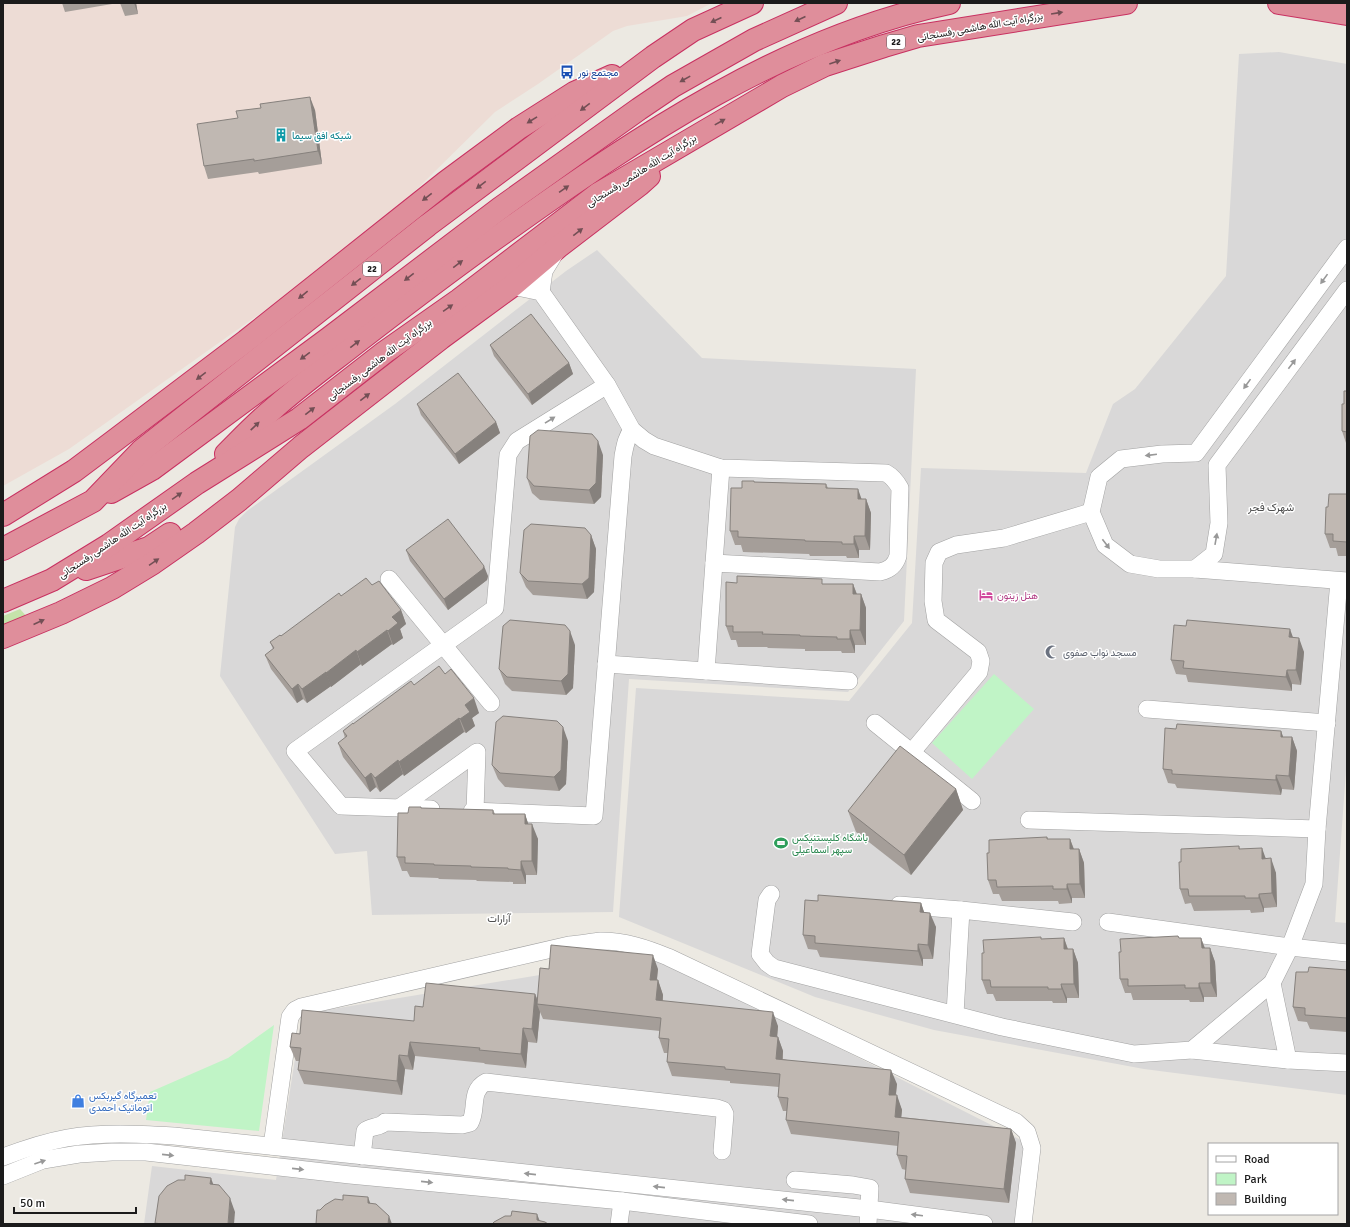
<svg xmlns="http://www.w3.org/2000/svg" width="1350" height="1227" font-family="Signika,Vazirmatn,sans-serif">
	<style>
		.residential { fill: #d9d8d8 }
		.military { fill: #eddcd5 }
		.grass { fill: #c5e3aa }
		.park { fill: #c0f4c6 }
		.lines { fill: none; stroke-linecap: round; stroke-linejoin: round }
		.street-casing { stroke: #a2a2a2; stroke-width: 18 }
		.highway-casing { stroke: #c83161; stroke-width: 24 }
		.street { stroke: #fff; stroke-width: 17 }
		.highway { stroke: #df8e9b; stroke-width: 22 }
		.wall { fill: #a59e99 }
		.shaded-wall { fill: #86817d }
		.building { fill: #c0b8b2; stroke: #86817d }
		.oneway { fill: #734f55 }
		.oneway2 { fill: #989898 }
		.labels { text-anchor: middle; stroke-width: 3; stroke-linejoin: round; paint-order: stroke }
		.shield { fill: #fff; stroke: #5f5f5f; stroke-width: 1 }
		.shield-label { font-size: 9px; font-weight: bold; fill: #1b1b1b }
		.street-label { font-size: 10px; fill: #1b1b1b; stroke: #fff }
		.transit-label { font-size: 10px; fill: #164399; stroke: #fff; text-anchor: start }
		.culture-label { font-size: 10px; fill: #0d838f; stroke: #fff; text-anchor: start }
		.hotel-label { font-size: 10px; fill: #b23c85; stroke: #fff; text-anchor: start }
		.worship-label { font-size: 10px; fill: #5b616d; stroke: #fff; text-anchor: start }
		.leisure-label { font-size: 10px; fill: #27864d; stroke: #fff; text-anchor: start }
		.shop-label { font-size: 10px; fill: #366cbe; stroke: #fff; text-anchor: start }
		.neighbourhood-label { font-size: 11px; fill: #4e4e4e; stroke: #fff }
	</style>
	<rect width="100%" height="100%" fill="#ece9e2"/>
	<g class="residential">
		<path d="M1279 52 1347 64V757L1335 922 1347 923V1095L1144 1069 934 1030 815 997 619 917 636 688 849 701 912 623 921 468 1086 473 1113 404 1135 389 1226 276 1239 54Z"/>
		<path d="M597 250 702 358 916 369 904 621 848 692 629 679 613 912 372 915 367 851 335 854 220 676 235 527 239 519 247 511 395 404 566 271Z"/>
		<path d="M649 957 849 1053 1025 1142 1019 1224H144L152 1166 276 1180 302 1014Z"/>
	</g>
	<path class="military" d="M3 3H712L687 16 627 26 613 31 538 84 495 112 413 193 299 286 69 449 3 486Z"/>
	<path class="grass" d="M20 609 28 618 3 627V616Z"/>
	<g class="park">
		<path d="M994 674 1034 709 972 779 932 743Z"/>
		<path d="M274 1025 259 1131 146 1120 150 1092 228 1058Z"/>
	</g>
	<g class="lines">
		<g class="street-casing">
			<g id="street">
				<path d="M1347 248 1196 453 1162 454 1121 459 1099 477 1091 512 1105 545 1130 564 1159 569H1195L1347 581"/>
				<path d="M512 286 541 292 607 385 632 430 644 440 654 446 721 468 886 473C893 477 896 481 900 488L898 556C895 566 889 570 880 572L714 563"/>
				<path d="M541 292 544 271 555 253"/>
				<path d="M1195 569 1214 554 1219 523 1217 465 1347 290"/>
				<path d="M389 579 491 703"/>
				<path d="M606 664 849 681"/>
				<path d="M706 671 721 468"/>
				<path d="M1147 709 1327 723"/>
				<path d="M875 723 972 801"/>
				<path d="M911 753 979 672 981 661 978 652 936 620 933 601 934 563 939 552 956 545 1004 538 1091 512"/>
				<path d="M399 808 477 752 475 811"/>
				<path d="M431 809 341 806 295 751 495 608 508 455 517 441 607 385"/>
				<path d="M472 811 594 816 623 456C625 446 626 438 632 430"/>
				<path d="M1029 820 1317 829"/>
				<path d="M771 894 767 900 760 954 767 963 774 968 1002 1027 1134 1054 1192 1050 1272 983 1290 947 1314 884 1317 829 1339 581"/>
				<path d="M899 905 961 910"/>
				<path d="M1108 922 1290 947 1347 953"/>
				<path d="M1272 983 1288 1060 1347 1063"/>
				<path d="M955 1014 961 910 1073 922"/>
				<path d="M1192 1050 1288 1060"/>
				<path d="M272 1146 290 1017 295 1010 301 1007 569 945C580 944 591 942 601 941 625 941 646 948 668 957L1016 1122 1027 1132 1032 1148 1023 1224"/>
				<path d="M362 1156 365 1131C370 1126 380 1128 385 1122L462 1125 470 1123C478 1109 469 1091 486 1082L717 1108 723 1110 725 1114 722 1151"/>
				<path d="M3 1157C24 1149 45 1142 67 1138 102 1132 139 1134 174 1136L869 1209 984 1224"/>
				<path d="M3 1176 43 1160 79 1154 112 1152H146L350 1175 622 1201 809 1224"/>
				<path d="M795 1180 853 1185 870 1188 868 1224"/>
				<path d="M619 1224 622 1201"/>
			</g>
		</g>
		<g class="highway-casing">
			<g id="highway">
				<path d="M1279 3 1347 14"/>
				<path d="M226 454C241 439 256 423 273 409 300 385 329 364 357 342 405 305 453 268 503 233 639 136 783 38 949 3"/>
				<path d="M111 492 152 469 328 339 499 209 639 109 673 86 754 40 836 3"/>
				<path d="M3 515 74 471 114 441 246 341 446 182 519 128 574 93 612 76"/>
				<path d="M3 549 93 501 141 451 428 225 653 57 693 30 752 3"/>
				<path d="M86 569 149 548 170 534"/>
				<path d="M3 601 52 580 109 545 197 483 299 419 385 352 459 300 598 194 782 86 825 65 884 46 918 36 1126 3"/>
				<path d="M3 637 61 613 112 588 153 563 196 533 239 500 301 447 441 338 512 286 558 247 639 185 649 176"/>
			</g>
		</g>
		<use href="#street" class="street"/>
		<use href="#highway" class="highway"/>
	</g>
	<g class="wall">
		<path d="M62 3H118L65 12Z"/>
		<path d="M120 3H136L138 14 125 16Z"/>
		<path d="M315 110 322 164 259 174 258 172 208 179 204 166Z"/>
		<path d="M490 345 569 363 573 374 532 405 494 356Z"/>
		<path d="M1347 391V446L1342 431 1344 404Z"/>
		<path d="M417 404 496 422 500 433 459 464 421 415Z"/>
		<path d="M603 455 601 497 594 504 540 500 532 493 527 478Z"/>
		<path d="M755 482 826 484 828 488 861 499H866L871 513 870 550H859V558H847L846 556H810L809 554 743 552 741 545H735L730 531 742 488Z"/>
		<path d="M1347 494V556H1338L1336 548H1330L1325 534Z"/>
		<path d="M591 535 596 549 594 592 587 599 533 595 526 587 520 573Z"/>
		<path d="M406 550 488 576 487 580 448 610 410 561Z"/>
		<path d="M824 584H853L857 594H861L866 608V645H855V653H842L841 651H805V649L768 648 767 647H738L736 640H731L726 626Z"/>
		<path d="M372 585 401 610 406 624 400 629 403 638 393 645 392 644 362 666 361 664 331 687V686L307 703 303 699 297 703 271 669 265 655 273 649 270 642 281 636 341 596Z"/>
		<path d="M1293 637 1304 652 1301 685 1292 684V691L1188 682 1186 675 1176 674 1171 660Z"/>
		<path d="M575 645 573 688 566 695 512 691 505 684 499 669Z"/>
		<path d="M445 674 479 713 472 718 475 726 466 733 464 732 404 776 403 774 380 792 376 787 370 792 343 757 338 743 345 738 343 731 414 685Z"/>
		<path d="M1176 729 1281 731 1283 737H1292L1297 751 1294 790 1282 789 1281 795 1177 788 1175 784 1168 783 1163 769Z"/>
		<path d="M568 741 566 784 559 791 505 787 498 779 492 765Z"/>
		<path d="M956 789 963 810 911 875 856 832 848 811Z"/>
		<path d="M422 808 493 810 495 814H525L528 824 538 839 537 875H526V884H513V882L477 881 476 880 439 879 438 878 410 877 407 871H402L397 857 408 813Z"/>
		<path d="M1047 837 1048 839H1070L1074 849H1079L1084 863 1085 898H1072V903L1059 904 1058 901H1002L999 894H993L988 880 989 853Z"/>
		<path d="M1239 846 1240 849 1266 858 1276 873 1277 907 1264 908V912L1251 913 1250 910 1194 911 1191 903 1185 904 1180 889 1181 862Z"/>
		<path d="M818 901 921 903 924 912 936 927 933 959H923V966L820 957 817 950 808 949 803 935Z"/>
		<path d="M1178 936 1179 938H1201L1205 948H1210L1215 962 1217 997H1204V1002H1190L1189 1000H1133L1131 993H1125L1120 979 1121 952Z"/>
		<path d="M1064 938 1068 949H1073L1078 963 1079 998H1067V1003H1053L1052 1001H996L993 994H987L982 980 984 953 1042 939Z"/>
		<path d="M549 969H658L657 980H658L663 995V1001L778 1026 777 1037H778L783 1051V1059L897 1084 896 1095 902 1110 901 1117 1011 1129 1016 1143 1009 1203 910 1193 905 1179 906 1170 902 1169 897 1155 898 1146 791 1134 786 1120 787 1111H783L778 1097 779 1087 730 1083V1081L672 1076 667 1062 668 1053H664L659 1038 660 1031 543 1019 540 1012 537 1043 528 1042 526 1068 485 1064 484 1063 415 1056 413 1070 405 1069 402 1095 304 1084 298 1070 299 1061H296L290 1047 300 1034 414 1021 423 1007 535 994 538 1000Z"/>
		<path d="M1347 970V1032L1310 1029 1307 1022 1298 1021 1293 1007 1308 972Z"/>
	</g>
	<g class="shaded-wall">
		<path d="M134 3H136L138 14Z"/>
		<path d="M310 97 315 110 322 164 318 151Z"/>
		<path d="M569 363 573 374 532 405 528 394Z"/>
		<path d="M496 422 500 433 459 464 455 454Z"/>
		<path d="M598 441 603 455 601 497 594 504 589 490Z"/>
		<path d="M858 489 863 503 858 499Z"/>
		<path d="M866 499 871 513 870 550 865 536Z"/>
		<path d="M591 535 596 549 594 592 587 599 582 584Z"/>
		<path d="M854 536 859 550V558L854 544Z"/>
		<path d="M484 566 488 576 487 580 448 610 444 599Z"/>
		<path d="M853 584 858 598 853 594Z"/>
		<path d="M861 594 866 608V645L860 630Z"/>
		<path d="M401 610 406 624 400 629 403 638 393 645 388 631 392 617Z"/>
		<path d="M1290 629 1295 643 1289 637Z"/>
		<path d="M387 630 392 644 362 666 357 652Z"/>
		<path d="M850 630 855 645V653L850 639Z"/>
		<path d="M570 631 575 645 573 688 566 695 561 681Z"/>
		<path d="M1299 638 1304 652 1301 685 1296 670Z"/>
		<path d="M356 650 361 664 331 687 326 673Z"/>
		<path d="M1287 670 1292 684V691L1286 677Z"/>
		<path d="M326 672 331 686 307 703 302 689Z"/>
		<path d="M298 684 303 699 297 703 292 689Z"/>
		<path d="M474 698 479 713 472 718 475 726 466 733 460 719 465 705Z"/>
		<path d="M459 718 464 732 404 776 399 762Z"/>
		<path d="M563 727 568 741 566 784 559 791 554 777Z"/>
		<path d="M1281 731 1286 745 1281 737Z"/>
		<path d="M1292 737 1297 751 1294 790 1289 776Z"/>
		<path d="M398 760 403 774 380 792 375 778Z"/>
		<path d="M371 773 376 787 370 792 365 778Z"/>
		<path d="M1276 775 1282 789 1281 795 1276 780Z"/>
		<path d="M956 789 963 810 911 875 904 855Z"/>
		<path d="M525 814 530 829 525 824Z"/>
		<path d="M532 824 538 839 537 875 532 861Z"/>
		<path d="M1070 839 1075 853 1070 849Z"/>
		<path d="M1262 848 1267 862 1262 859Z"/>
		<path d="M1079 849 1084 863 1085 898 1080 884Z"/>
		<path d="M1271 858 1276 873 1277 907 1272 893Z"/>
		<path d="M521 861 526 875V884L521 870Z"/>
		<path d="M1067 884 1072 898V903L1067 889Z"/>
		<path d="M1259 894 1264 908V912L1259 898Z"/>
		<path d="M921 903 926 918 920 912Z"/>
		<path d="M930 913 936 927 933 959 928 945Z"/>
		<path d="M1064 938 1069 953 1064 949Z"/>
		<path d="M1201 938 1206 952 1202 948Z"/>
		<path d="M918 944 923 959V966L918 951Z"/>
		<path d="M1210 948 1215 962 1217 997 1211 983Z"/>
		<path d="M1073 949 1078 963 1079 998 1074 984Z"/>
		<path d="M653 955 658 969 655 994 650 980Z"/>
		<path d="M658 980 663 995 661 1014 656 1000Z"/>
		<path d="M1199 983 1204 997V1002L1199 988Z"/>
		<path d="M1061 984 1067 998V1003L1062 989Z"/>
		<path d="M535 994 539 1005 537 1004 540 1012 537 1043 532 1029Z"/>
		<path d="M773 1012 778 1026 776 1050 770 1036Z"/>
		<path d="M523 1028 528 1042 526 1068 521 1054Z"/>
		<path d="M778 1037 783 1051 781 1073 776 1059Z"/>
		<path d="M410 1042 415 1056 413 1070 408 1056Z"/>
		<path d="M399 1055 405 1069 402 1095 397 1081Z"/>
		<path d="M891 1070 897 1084 894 1109 889 1095Z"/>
		<path d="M897 1095 902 1110 900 1131 895 1117Z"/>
		<path d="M1011 1129 1016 1143 1009 1203 1004 1189Z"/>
		<path d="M211 1178 216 1192 210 1184Z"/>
		<path d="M368 1197 373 1211 368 1203Z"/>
		<path d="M230 1198 235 1212 234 1224H228Z"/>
		<path d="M537 1214 541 1224 537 1220Z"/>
		<path d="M389 1216 392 1224H388Z"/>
	</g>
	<g class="building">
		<path d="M310 97 318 151 254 161V159L204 166 197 124 238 118 236 111 261 108 260 104Z"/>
		<path d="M531 314 569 363 528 394 490 345Z"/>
		<path d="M458 373 496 422 455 454 417 404Z"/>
		<path d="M1344 391H1347V432L1342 431V404H1344Z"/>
		<path d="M538 430 592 434 598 441 596 483 589 490 534 486 527 478 530 436Z"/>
		<path d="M742 481H754V482L826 484V488L858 489V499H866L865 536H854V544H842V542L805 541V540L738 537V531H730L731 488H742Z"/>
		<path d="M1329 494H1347V542L1333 541V534H1325L1326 507H1328Z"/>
		<path d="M448 519 484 566 483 569 444 599 406 550Z"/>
		<path d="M531 524 585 528 591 535 589 578 582 584 528 581 520 573 524 530Z"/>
		<path d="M737 576 822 579V584H853V594H861L860 630H850V639H837V637L800 636V635L762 634 763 632H733V626H726V582L737 583Z"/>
		<path d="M366 578 372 585 379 581 401 610 392 617 398 623 388 631 387 630 357 652 356 650 326 673V672L302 689 298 684 292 689 265 655 274 648 270 642 280 635 281 636 339 593 341 596Z"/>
		<path d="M510 620 565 625 570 631 568 674 561 681 507 677 499 669 503 626Z"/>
		<path d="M1187 620 1290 629 1289 637 1299 638 1296 670H1287L1286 677 1183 668 1184 661 1171 660 1174 625 1186 626Z"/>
		<path d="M439 666 445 674 451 669 474 698 465 705 470 712 460 719 459 718 399 762 398 760 375 778 371 773 365 778 338 743 347 736 343 731 353 723V724L411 681 414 685Z"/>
		<path d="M503 716 557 721 563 727 561 770 554 777 500 773 492 765 496 722Z"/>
		<path d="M1177 724 1281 731V737H1292L1289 776 1276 775V780L1172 774V770L1163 769 1165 728 1176 729Z"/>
		<path d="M900 746 956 789 904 855 848 811Z"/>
		<path d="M409 807H421V808L493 810V814H525V824H532V861H521V870L508 869V868L471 867V866L434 865V864L405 863V857H397L398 813H408Z"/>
		<path d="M1047 837V839H1070V849H1079L1080 884H1067V889H1053V886L997 887 996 880H988L987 853H989V840Z"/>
		<path d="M1239 846V849L1262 848V859L1271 858 1272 893 1259 894V898H1245V896H1189L1188 889H1180L1179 862H1181V849Z"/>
		<path d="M818 895 921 903 920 912 930 913 928 945 918 944V951L815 943V936L803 935 805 900 818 901Z"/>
		<path d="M1178 936 1179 938H1201L1202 948H1210L1211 983H1199V988H1185V985L1128 986V979H1120L1119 952H1121L1120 939Z"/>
		<path d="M1041 937V939L1064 938V949H1073L1074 984H1061L1062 989H1048V987H991L990 980H982V953H984L983 940Z"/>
		<path d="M551 945 653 955 650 980H658L656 1000 773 1012 770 1036 778 1037 776 1059 891 1070 889 1095H897L895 1117 1011 1129 1004 1189 905 1179 907 1156 897 1155 899 1132 786 1120 788 1098 778 1097 780 1074 725 1069V1067L667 1062 669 1039 659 1038 661 1018 537 1004 540 968 549 969Z"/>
		<path d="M1309 967 1347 970V1018L1305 1015V1008L1293 1007 1296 972H1308Z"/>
		<path d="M426 983 535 994 532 1029 523 1028 521 1054 479 1050 480 1048 410 1042 408 1056 399 1055 397 1081 298 1070 301 1048 290 1047 292 1033 300 1034 302 1010 414 1021 415 1006 423 1007Z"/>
		<path d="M185 1175 211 1178 210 1184 219 1185 230 1198 228 1224H162L155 1223 159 1196 167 1186 178 1180H185Z"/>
		<path d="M343 1195 368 1197V1203L376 1204 389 1216 388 1224H316L317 1210H320L325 1205 335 1199 343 1200Z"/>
		<path d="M512 1211 537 1214V1220L545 1222 548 1224H492L494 1222 505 1216H511Z"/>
	</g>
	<defs><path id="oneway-solid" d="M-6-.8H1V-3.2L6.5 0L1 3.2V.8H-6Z"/></defs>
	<g class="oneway">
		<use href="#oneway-solid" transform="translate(1057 13) rotate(-9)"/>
		<use href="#oneway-solid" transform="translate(800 19) rotate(156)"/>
		<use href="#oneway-solid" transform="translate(716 20) rotate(155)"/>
		<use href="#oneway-solid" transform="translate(835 62) rotate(-19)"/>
		<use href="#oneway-solid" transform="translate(685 79) rotate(151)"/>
		<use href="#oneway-solid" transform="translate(585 107) rotate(143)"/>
		<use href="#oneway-solid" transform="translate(532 120) rotate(148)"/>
		<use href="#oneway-solid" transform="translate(720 122) rotate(-29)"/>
		<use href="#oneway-solid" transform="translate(481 185) rotate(143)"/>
		<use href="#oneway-solid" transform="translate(564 189) rotate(-35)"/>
		<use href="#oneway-solid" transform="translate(427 197) rotate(142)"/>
		<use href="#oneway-solid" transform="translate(578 232) rotate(-38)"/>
		<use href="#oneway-solid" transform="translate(458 264) rotate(-37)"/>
		<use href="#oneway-solid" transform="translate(409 277) rotate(142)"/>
		<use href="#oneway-solid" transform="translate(356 282) rotate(142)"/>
		<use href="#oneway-solid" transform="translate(303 295) rotate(141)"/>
		<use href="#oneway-solid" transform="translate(448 308) rotate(-35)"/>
		<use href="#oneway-solid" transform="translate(355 344) rotate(-38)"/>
		<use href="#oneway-solid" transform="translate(305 356) rotate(144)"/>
		<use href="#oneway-solid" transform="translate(201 376) rotate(143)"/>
		<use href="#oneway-solid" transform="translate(365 397) rotate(-38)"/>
		<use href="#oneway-solid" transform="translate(310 411) rotate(-38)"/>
		<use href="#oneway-solid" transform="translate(255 426) rotate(-44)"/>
		<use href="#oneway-solid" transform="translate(177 496) rotate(-35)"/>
		<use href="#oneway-solid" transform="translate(154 562) rotate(-34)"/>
		<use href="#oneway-solid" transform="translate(39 622) rotate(-24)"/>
	</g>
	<g class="oneway2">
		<use href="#oneway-solid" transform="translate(1324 279) rotate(126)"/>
		<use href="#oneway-solid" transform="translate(1292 364) rotate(-53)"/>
		<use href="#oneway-solid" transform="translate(1247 384) rotate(126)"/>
		<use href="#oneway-solid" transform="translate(550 420) rotate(-32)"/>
		<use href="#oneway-solid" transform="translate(1151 455) rotate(173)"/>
		<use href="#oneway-solid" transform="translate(1216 539) rotate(-80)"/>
		<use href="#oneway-solid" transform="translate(1106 544) rotate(53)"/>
		<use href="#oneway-solid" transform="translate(168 1155) rotate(6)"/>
		<use href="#oneway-solid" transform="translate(40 1162) rotate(-19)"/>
		<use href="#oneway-solid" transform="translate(298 1169) rotate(6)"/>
		<use href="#oneway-solid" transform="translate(530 1174) rotate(-174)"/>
		<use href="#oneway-solid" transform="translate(427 1182) rotate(6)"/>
		<use href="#oneway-solid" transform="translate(659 1187) rotate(-174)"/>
		<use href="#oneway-solid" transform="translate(788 1200) rotate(-174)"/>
		<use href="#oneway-solid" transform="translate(917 1215) rotate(-173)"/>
	</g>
	<defs>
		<g id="bus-bare" transform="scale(1.08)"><path d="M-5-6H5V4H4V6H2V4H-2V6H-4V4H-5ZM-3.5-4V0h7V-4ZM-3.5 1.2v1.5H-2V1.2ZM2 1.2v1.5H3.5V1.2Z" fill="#1a4fb4" stroke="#fff" stroke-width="2.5" paint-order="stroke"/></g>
		<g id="building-bare" transform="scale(1.08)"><path d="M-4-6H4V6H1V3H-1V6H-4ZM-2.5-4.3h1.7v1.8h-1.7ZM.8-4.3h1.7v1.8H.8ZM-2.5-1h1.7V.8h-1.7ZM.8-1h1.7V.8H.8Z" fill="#0f9aa8" stroke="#fff" stroke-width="2.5" paint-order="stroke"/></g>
		<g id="hotel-bare" transform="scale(1.08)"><path d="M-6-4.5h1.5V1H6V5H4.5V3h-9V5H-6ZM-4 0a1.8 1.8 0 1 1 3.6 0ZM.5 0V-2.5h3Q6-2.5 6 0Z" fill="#d1479c" stroke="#fff" stroke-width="2.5" paint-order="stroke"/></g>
		<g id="mosque-bare" transform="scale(1.08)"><path d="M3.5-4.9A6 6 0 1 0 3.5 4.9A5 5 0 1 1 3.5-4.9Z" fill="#6b7280" stroke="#fff" stroke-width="2.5" paint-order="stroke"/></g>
		<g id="stadium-bare" transform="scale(1.08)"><path d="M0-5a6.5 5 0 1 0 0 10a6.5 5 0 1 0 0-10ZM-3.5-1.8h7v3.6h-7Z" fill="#2e9e5b" stroke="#fff" stroke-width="2.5" paint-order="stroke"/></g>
		<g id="shop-bare" transform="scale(1.08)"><path d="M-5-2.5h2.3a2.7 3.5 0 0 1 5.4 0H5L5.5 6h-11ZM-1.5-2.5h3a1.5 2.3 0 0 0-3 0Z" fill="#3f7fe0" stroke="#fff" stroke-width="2.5" paint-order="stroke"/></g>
	</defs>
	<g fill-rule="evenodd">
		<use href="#bus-bare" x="567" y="72"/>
		<use href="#building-bare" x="281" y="135"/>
		<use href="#hotel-bare" x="986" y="595"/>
		<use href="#mosque-bare" x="1052" y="652"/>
		<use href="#stadium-bare" x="781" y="843"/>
		<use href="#shop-bare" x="78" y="1101"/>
	</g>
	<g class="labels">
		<g class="shield">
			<rect x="887" y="35" width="18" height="14" rx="3"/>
			<rect x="363" y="262" width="18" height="14" rx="3"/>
		</g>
		<g class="shield-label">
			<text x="896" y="45">22</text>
			<text x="372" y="272">22</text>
		</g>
		<g class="street-label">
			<text transform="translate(980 26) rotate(-10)" y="4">بزرگراه آیت الله هاشمی رفسنجانی</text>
			<text transform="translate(641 170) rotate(-32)" y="4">بزرگراه آیت الله هاشمی رفسنجانی</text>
			<text transform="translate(379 359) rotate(-37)" y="4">بزرگراه آیت الله هاشمی رفسنجانی</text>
			<text transform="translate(112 540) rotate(-34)" y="4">بزرگراه آیت الله هاشمی رفسنجانی</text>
		</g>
		<g class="transit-label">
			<text x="578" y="76">مجتمع نور</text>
		</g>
		<g class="culture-label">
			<text x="292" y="139">شبکه افق سیما</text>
		</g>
		<g class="hotel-label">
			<text x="997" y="599">هتل زیتون</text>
		</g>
		<g class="worship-label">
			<text x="1063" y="656">مسجد نواب صفوی</text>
		</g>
		<g class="leisure-label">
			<text x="792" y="841">باشگاه کلیستنیکس<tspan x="792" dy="12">سپهر اسماعیلی</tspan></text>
		</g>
		<g class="shop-label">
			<text x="89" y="1099">تعمیرگاه گیربکس<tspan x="89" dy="12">اتوماتیک احمدی</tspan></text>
		</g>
		<g class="neighbourhood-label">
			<text x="1271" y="511">شهرک فجر</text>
			<text x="499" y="922">آرارات</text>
		</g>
	</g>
	<rect width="1350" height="1227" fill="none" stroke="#1b1b1b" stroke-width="8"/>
	<rect x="1208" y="1143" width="130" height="72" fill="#ffffff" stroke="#a4a4a4"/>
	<rect x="1216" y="1156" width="20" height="6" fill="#ffffff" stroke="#a4a4a4"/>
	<text x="1244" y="1163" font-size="12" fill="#1b1b1b">Road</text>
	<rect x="1216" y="1173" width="20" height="12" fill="#c0f4c6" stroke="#a4a4a4"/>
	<text x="1244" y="1183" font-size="12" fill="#1b1b1b">Park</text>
	<rect x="1216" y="1193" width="20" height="12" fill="#c0b8b2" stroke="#a4a4a4"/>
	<text x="1244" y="1203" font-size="12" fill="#1b1b1b">Building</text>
	<path d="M14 1207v6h122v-6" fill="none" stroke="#1b1b1b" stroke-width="2"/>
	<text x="20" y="1207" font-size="12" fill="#1b1b1b" stroke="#ffffff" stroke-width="3" paint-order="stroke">50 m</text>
</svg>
